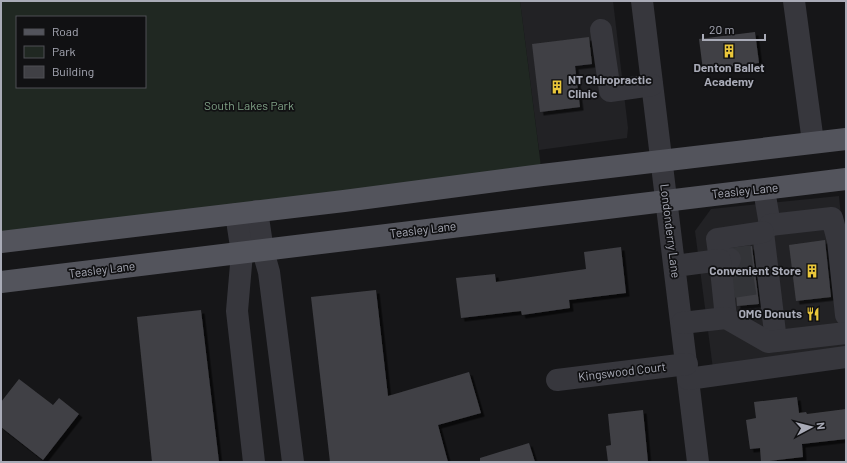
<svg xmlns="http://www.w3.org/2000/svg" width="847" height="463" font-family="Barlow,sans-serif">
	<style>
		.built { fill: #222225 }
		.green { fill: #202822; fill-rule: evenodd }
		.building { fill: #404045; filter: url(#shadow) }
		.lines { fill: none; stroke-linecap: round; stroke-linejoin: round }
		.minor-tunnel { stroke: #333438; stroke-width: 22; stroke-dasharray: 22 11; stroke-linecap: butt }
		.minor { stroke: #37373d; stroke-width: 22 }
		.major { stroke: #53545c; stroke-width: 22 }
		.labels { text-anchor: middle; stroke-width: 3.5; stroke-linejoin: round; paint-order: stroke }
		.poi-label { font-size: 12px; font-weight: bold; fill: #a9abb7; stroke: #111113; text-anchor: end }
		.park-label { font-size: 12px; fill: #80a287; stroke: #111113 }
		.street-label { font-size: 12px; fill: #a9abb7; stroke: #111113 }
	</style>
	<defs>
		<filter id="shadow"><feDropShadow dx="3.5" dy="3.5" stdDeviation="0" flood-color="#0009"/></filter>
	</defs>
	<rect width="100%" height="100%" fill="#161618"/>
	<g class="built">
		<path d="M520 1H613L628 128 627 138 539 150Z"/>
		<path d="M839 196 846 264V348L713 369 695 231 711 209Z"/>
	</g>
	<path class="green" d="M1 1H520L542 175 1 242ZM17 17H145V87H17Z"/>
	<g class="building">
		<path d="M755 32 759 63 703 70 699 39Z"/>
		<path d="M589 37 592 64 575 66 580 107 540 112 532 44Z"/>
		<path d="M825 240 831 297 796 301 789 245Z"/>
		<path d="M752 246 759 304 737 306 734 271 738 269 741 264 742 258 740 252 737 249Z"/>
		<path d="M621 247 626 293 569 300 570 308 522 315 521 311 461 318 456 278 495 274 496 282 586 269 584 252Z"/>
		<path d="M376 290 388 396 469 372 481 413 438 425 448 462H330L311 297Z"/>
		<path d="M201 310 219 462H152L137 317Z"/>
		<path d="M19 379 53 405 59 398 79 414 43 460 1 427V402Z"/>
		<path d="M797 397 799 413 806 412 807 414 846 409V439L802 444 803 457 761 462 760 448 750 449 746 420 756 418 754 402Z"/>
		<path d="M643 410 648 462H608L606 446 611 445 608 414Z"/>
		<path d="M529 443 535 462H480V458Z"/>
	</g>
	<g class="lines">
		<g class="minor-tunnel">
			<path d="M730 259 754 256"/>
			<path d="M733 287 758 283"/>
		</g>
		<g class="minor">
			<path d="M642 1 698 462"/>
			<path d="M794 1 813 142"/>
			<path d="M601 30 610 91 652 85"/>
			<path d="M764 190 770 225 763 232 776 341"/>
			<path d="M257 211 263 251 269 272 293 462"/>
			<path d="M236 214 242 253 237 311 254 462"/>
			<path d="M770 225 832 218 838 241 846 315"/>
			<path d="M730 259 720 260 717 239 763 232"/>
			<path d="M675 266 720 260 726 318"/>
			<path d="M682 323 726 318 768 342 846 333"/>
			<path d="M688 379 846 357"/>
			<path d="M557 380 687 364"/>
		</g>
		<g class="major">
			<path d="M1 242 344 201 542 175 846 139"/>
			<path d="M1 282C283 248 564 213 846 179"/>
		</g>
	</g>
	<defs>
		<g id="building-bare" transform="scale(1.08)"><path d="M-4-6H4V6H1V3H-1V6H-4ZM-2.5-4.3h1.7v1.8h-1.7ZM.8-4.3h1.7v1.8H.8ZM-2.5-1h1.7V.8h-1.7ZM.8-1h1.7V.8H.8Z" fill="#ebc83b" stroke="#111113" stroke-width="2.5" paint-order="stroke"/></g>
		<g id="restaurant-bare" transform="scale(1.08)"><path d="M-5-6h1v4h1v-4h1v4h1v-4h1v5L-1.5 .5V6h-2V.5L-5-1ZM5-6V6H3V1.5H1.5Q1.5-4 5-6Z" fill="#ebc83b" stroke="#111113" stroke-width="2.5" paint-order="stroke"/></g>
	</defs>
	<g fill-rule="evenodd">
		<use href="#building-bare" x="729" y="51"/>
		<use href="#building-bare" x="557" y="87"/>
		<use href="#building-bare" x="812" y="271"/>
		<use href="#restaurant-bare" x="813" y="314"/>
	</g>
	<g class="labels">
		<g class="poi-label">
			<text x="729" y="72" text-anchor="middle">Denton Ballet<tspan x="729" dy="14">Academy</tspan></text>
			<text x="568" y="84" text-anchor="start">NT Chiropractic<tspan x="568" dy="14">Clinic</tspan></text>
			<text x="801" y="275">Convenient Store</text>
			<text x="802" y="318">OMG Donuts</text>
		</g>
		<g class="park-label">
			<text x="249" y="110">South Lakes Park</text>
		</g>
		<g class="street-label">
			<text transform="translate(745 191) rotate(-6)" y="4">Teasley Lane</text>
			<text transform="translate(423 230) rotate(-7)" y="4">Teasley Lane</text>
			<text transform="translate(670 231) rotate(83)" y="4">Londonderry Lane</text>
			<text transform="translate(102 270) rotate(-7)" y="4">Teasley Lane</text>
			<text transform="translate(622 372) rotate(-7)" y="4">Kingswood Court</text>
		</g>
	</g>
	<rect width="847" height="463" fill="none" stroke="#a9abb7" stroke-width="4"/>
	<rect x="16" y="16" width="130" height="72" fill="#111113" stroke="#4e4f55"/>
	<rect x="24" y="29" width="20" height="6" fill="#53545c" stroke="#4e4f55"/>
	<text x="52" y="36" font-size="12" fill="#a9abb7">Road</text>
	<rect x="24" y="46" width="20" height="12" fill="#202822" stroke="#4e4f55"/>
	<text x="52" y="56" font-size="12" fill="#a9abb7">Park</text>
	<rect x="24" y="66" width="20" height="12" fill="#404045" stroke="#4e4f55"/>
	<text x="52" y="76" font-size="12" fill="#a9abb7">Building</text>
	<g transform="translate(811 427) rotate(83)" stroke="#111113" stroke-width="3" paint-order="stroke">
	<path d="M0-3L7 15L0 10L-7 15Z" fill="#a9abb7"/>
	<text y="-6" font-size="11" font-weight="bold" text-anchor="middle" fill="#a9abb7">N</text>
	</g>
	<path d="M703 34v6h62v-6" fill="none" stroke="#a9abb7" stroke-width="2"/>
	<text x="709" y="34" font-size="12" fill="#a9abb7" stroke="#111113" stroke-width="3" paint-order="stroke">20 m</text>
</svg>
